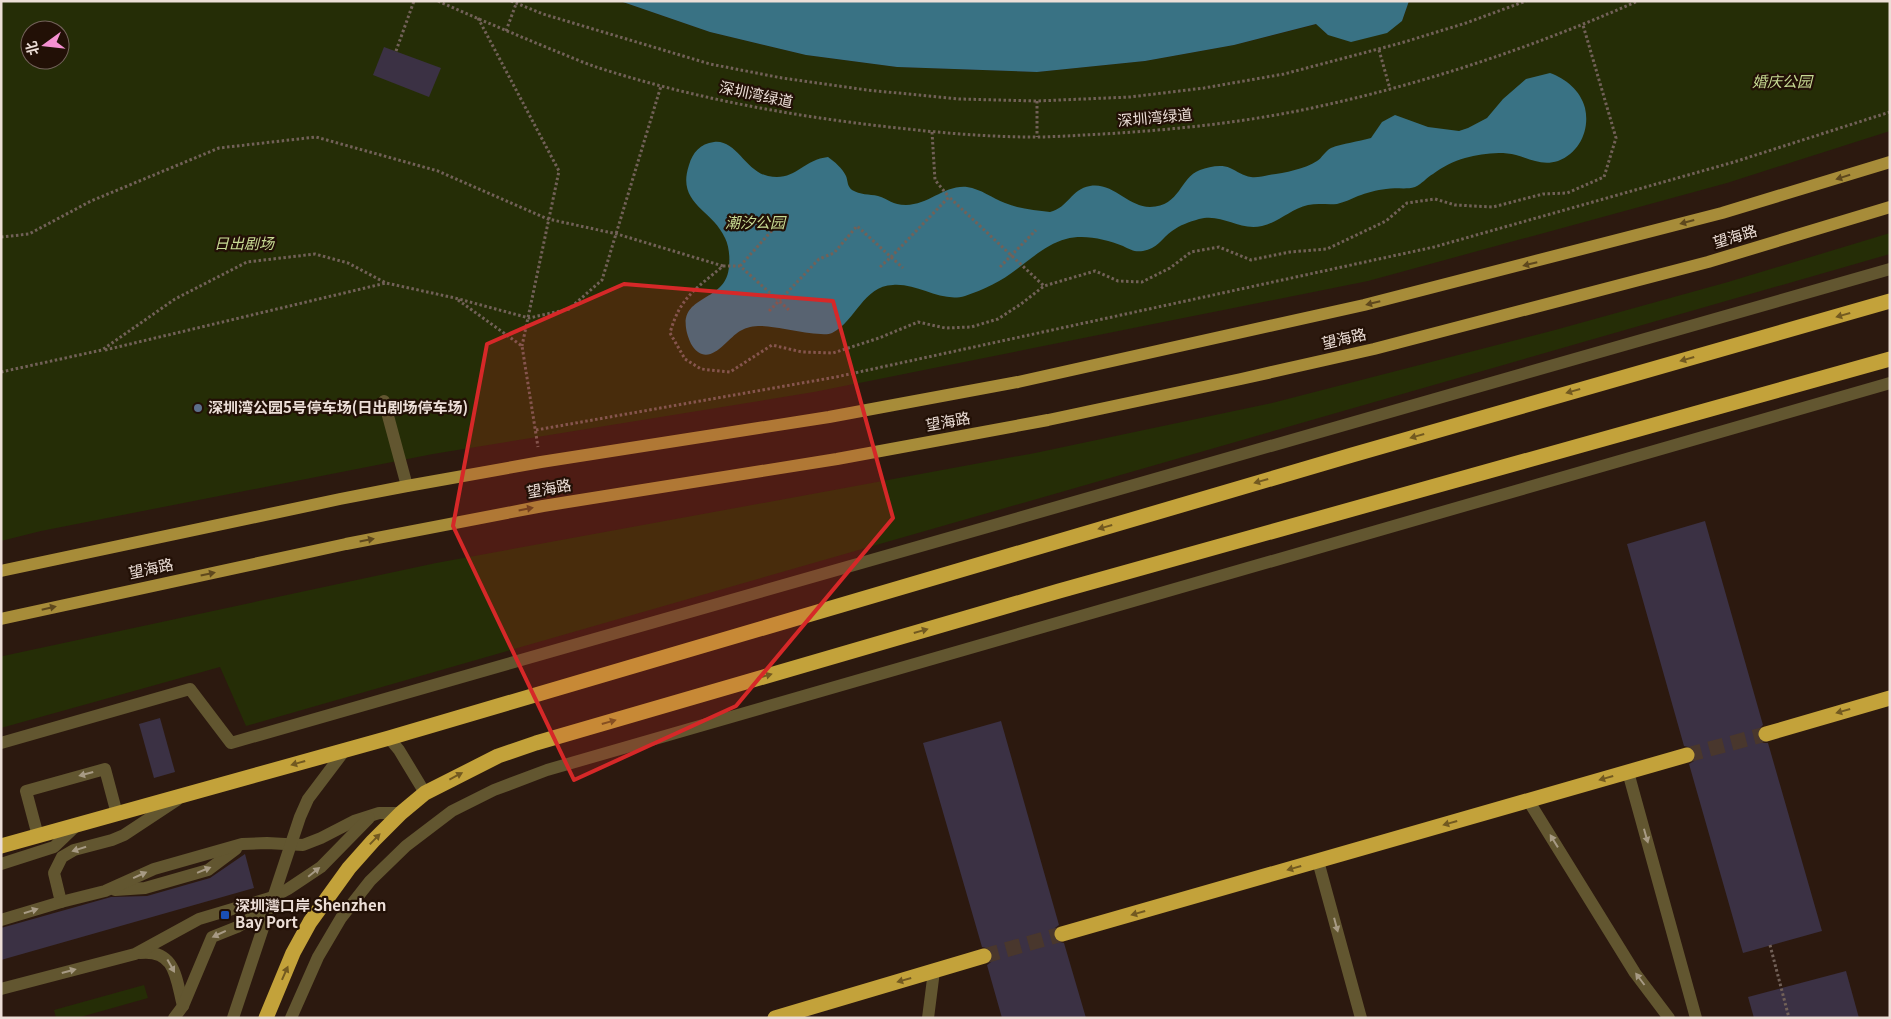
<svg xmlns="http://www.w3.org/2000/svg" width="1891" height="1019" font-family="Georgia,'Noto Sans SC',serif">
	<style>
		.green { fill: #252d06; fill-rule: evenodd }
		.water { fill: #397284 }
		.building { fill: #3b3144 }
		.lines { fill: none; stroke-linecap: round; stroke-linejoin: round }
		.highway-tunnel { stroke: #49372d; stroke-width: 15; stroke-dasharray: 15 8; stroke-linecap: butt }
		.path { stroke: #726158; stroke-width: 3; stroke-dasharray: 2.5 2.5; stroke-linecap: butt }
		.lane { stroke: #625630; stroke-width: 12 }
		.primary { stroke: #a78c39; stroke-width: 12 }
		.highway { stroke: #c3a23a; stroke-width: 15 }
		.oneway { fill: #5e481d }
		.oneway2 { fill: #725920 }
		.oneway3 { fill: #a79a84 }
		.marked { fill: #d62828; fill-opacity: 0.2; stroke: #d62828; stroke-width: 4; stroke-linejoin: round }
		.service-dot { fill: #5c6f8a; stroke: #221006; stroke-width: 2 }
		.transit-dot { fill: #1a4fb4; stroke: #221006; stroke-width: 2 }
		.labels { text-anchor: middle; stroke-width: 4.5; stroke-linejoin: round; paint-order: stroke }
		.park-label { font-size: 15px; font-style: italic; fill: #c7da93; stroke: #221006 }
		.street-label { font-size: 15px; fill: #ecded7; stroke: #221006 }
		.poi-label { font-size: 15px; font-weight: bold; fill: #ecded7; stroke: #221006; text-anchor: start }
	</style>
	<rect width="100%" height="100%" fill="#2c190f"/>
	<g class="green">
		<path d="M1 1H620L710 32 806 55 897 67 1037 72 1145 61 1234 45 1317 24 1328 35 1402 21 1409 1H1890V131L1727 183 1368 281 814 392 433 454 41 531 1 541ZM30 30H60V60H30Z"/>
		<path d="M1890 233V254L246 726 220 667 1 728V657L3 656 436 563 1035 453 1272 403 1555 330 1728 282Z"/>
		<path d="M144 985 148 998 77 1018H56L54 1010Z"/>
	</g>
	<g class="water">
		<path d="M620 1H1409L1402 21 1387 33 1351 42 1328 35 1316 24 1234 45 1145 61 1037 72 897 67 806 55 710 32Z"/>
		<path d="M1550 73C1565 78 1581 91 1585 108 1590 129 1580 153 1558 161 1542 166 1530 159 1516 155 1499 151 1481 154 1465 158 1454 161 1442 167 1433 174 1426 178 1422 184 1415 187 1405 190 1396 187 1386 189 1377 190 1366 193 1358 196 1351 199 1345 202 1337 204 1328 205 1318 203 1308 205 1291 209 1279 222 1262 226 1238 231 1223 213 1199 219 1189 222 1180 225 1172 231 1162 238 1157 249 1143 251 1134 252 1131 250 1123 246 1106 239 1083 234 1066 239 1047 244 1032 258 1017 269 1002 281 983 290 965 296 941 303 918 283 893 285 863 286 856 321 832 333 822 338 777 326 761 326 753 326 747 327 740 331 728 338 713 363 698 352 692 348 689 340 687 333 677 293 727 304 729 266 730 257 729 246 725 238 712 209 676 204 689 165 693 152 700 144 714 142 736 139 746 172 768 176 795 182 802 160 828 157 835 162 842 168 846 176 848 181 847 186 852 190 860 195 869 194 878 196 889 199 892 205 906 205 929 205 944 185 967 187 981 189 992 198 1005 203 1019 209 1036 210 1050 212 1068 208 1071 189 1090 186 1113 182 1128 207 1150 207 1181 206 1179 178 1200 170 1209 167 1221 164 1230 168 1237 171 1243 176 1251 177 1256 178 1264 176 1269 175 1284 173 1305 169 1317 161 1322 158 1325 151 1331 148 1343 143 1358 142 1371 138L1382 122 1395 115 1428 127 1459 131 1468 128 1487 118 1503 99 1526 79Z"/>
	</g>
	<g class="building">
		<path d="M384 47 441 68 429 97 373 75Z"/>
		<path d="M1705 521 1763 725 1757 731V737L1763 743H1768L1822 931 1743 953 1689 764 1694 761 1696 753 1693 748 1684 746 1627 544Z"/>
		<path d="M160 718 175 772 154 778 139 724Z"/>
		<path d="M1001 721 1059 925 1055 928 1053 936 1056 941 1064 943 1086 1018H1002L987 965 991 962 993 954 990 949 982 947 923 743Z"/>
		<path d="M245 854 254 888 1 960V928L111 897 147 896 210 878Z"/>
		<path d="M1846 971 1859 1018H1754L1748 997Z"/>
	</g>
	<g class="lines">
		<g class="highway-tunnel">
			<path d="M1687 755 1766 734"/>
			<path d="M984 956 1062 934"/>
		</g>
		<g class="path">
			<path d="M438 1C476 18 514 34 553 50 568 56 584 63 599 68 696 99 797 117 898 128 943 133 988 137 1034 137 1057 137 1080 135 1103 134 1171 130 1240 123 1307 109 1421 85 1531 48 1638 1"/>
			<path d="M511 1 543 14 710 64 782 78 867 90 959 99 1037 101 1130 97 1204 88 1284 74 1401 43 1466 23 1526 1"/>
			<path d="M478 18 559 171 522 346"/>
			<path d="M506 31 516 4"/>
			<path d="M1379 50 1390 89"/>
			<path d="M396 51 414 1"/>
			<path d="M1037 101V137"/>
			<path d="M932 132 935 180 949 197"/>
			<path d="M765 216 777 226"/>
			<path d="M1 237 29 234 91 201 219 148 316 137 438 171 548 219 617 234 723 266C696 289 680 297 670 333L685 359 701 369 730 372 772 345 802 352 833 353 879 338 918 322 945 328 971 327 998 319 1021 304 1044 286 1095 271 1118 281 1142 282 1170 268 1191 252 1219 247 1251 260 1290 252 1327 249 1386 221 1407 203 1435 199 1455 205 1493 207 1543 194 1567 193 1604 177 1616 138 1583 25"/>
			<path d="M723 266H740L779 301 819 259 834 253 857 226 891 257 949 197 1044 286"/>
			<path d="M740 266 785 216"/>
			<path d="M880 267 891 257 903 268"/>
			<path d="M1000 267 1036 230"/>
			<path d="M458 300 522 346 538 447"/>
			<path d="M769 311 779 301 789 310"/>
			<path d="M105 350 386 283"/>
			<path d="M1 372 102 350 175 299 247 262 315 254 348 263 386 283 455 298 529 318 569 309 602 280 661 86"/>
			<path d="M536 430 836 377 1434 247 1734 162 1890 112"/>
			<path d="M1770 945 1789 1018"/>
		</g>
		<g class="lane">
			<path d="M384 401 407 486"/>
			<path d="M389 738 399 750 425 793"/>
			<path d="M1 743 190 689 231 743 1890 269"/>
			<path d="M1628 772 1696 1018"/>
			<path d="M1528 800 1635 973 1669 1018"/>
			<path d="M38 836 26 791 105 769 117 814"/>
			<path d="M1318 861 1361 1018"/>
			<path d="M1 864 54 847 77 825"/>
			<path d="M115 890 145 888 208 870 236 849"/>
			<path d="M61 902 54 873 62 857 74 850 112 840 124 835 177 800"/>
			<path d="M1 920 61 902 105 891 154 869 242 844 267 843 303 845 321 838 354 821 379 813H401"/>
			<path d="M140 953C176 949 176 979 183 1006"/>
			<path d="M1 989 135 954 199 919 273 897 288 889 321 867 369 818"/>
			<path d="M174 1018 183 1006 212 937 237 927 247 921 271 898"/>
			<path d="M233 1018 300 817 308 799 345 750"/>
			<path d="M291 1018 318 957 341 918 370 881 406 846 452 811 494 790 547 770 1890 383"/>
			<path d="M928 1018 934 971"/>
		</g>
		<g class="primary">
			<path d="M1 571 340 499 407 486 541 462 829 417 1018 382 1364 305 1722 213 1890 162"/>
			<path d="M1 619 346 544 543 506 837 459 1048 420 1241 379 1374 349 1708 262 1890 207"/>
		</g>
		<g class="highway">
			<path d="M1766 734 1890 698"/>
			<path d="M1 846 389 738 1352 455 1890 301"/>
			<path d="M1062 934 1687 755"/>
			<path d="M266 1018 293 953 310 922 349 868 373 841 401 813 425 793 498 756 536 743 1059 591 1890 359"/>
			<path d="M775 1018 984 956"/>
		</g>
	</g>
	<defs><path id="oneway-solid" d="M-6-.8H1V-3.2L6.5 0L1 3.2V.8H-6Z" transform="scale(1.25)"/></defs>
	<g class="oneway">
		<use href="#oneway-solid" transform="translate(1843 177) rotate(163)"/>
		<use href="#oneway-solid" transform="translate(1687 222) rotate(165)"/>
		<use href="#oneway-solid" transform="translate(1530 264) rotate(166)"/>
		<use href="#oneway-solid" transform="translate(1373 303) rotate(166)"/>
		<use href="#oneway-solid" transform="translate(526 509) rotate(-11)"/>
		<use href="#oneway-solid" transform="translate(367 540) rotate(-11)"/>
		<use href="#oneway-solid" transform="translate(208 574) rotate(-12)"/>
		<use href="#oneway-solid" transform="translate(49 608) rotate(-13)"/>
	</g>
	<g class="oneway2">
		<use href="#oneway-solid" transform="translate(1843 315) rotate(164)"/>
		<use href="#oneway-solid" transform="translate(1687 359) rotate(164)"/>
		<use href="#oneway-solid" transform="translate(1573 391) rotate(164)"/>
		<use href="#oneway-solid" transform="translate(1417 436) rotate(164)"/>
		<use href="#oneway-solid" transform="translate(1261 481) rotate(164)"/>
		<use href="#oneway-solid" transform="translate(1105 527) rotate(164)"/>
		<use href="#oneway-solid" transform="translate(921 631) rotate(-16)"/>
		<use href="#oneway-solid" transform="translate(765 676) rotate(-16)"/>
		<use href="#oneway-solid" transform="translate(1843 711) rotate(164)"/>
		<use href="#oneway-solid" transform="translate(609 722) rotate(-16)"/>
		<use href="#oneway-solid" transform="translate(298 763) rotate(164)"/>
		<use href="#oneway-solid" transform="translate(456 776) rotate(-28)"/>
		<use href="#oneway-solid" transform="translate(1606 778) rotate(164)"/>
		<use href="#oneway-solid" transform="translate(1450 823) rotate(164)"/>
		<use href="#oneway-solid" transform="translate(375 839) rotate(-46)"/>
		<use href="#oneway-solid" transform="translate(1294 868) rotate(164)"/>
		<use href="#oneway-solid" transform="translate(1138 913) rotate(164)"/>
		<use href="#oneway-solid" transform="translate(285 973) rotate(-66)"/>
		<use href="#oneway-solid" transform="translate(904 980) rotate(164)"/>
	</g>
	<g class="oneway3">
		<use href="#oneway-solid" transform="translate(86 774) rotate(165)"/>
		<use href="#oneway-solid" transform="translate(1646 836) rotate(74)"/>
		<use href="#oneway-solid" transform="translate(1554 841) rotate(-122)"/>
		<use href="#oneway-solid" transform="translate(79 849) rotate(162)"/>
		<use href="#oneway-solid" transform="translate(204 870) rotate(-22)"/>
		<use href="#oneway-solid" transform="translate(314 872) rotate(-39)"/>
		<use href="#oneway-solid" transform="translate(140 875) rotate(-24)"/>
		<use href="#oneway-solid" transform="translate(31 911) rotate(-17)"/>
		<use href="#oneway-solid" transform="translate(1336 925) rotate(75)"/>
		<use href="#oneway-solid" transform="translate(219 934) rotate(155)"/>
		<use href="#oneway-solid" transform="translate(171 966) rotate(61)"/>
		<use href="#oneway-solid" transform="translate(69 971) rotate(-15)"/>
		<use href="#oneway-solid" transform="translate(1640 979) rotate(-127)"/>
	</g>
	<path class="marked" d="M624 284 833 301 893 518 736 706 574 780 453 526 487 344Z"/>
	<circle class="service-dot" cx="198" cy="408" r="5"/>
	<rect class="transit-dot" x="220" y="910" width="10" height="10" rx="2.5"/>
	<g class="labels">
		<g class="park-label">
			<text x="1782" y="87">婚庆公园</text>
			<text x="755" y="228">潮汐公园</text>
			<text x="244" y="249">日出剧场</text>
		</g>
		<g class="street-label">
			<text transform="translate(756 95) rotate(12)" y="5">深圳湾绿道</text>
			<text transform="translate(1155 118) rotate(-5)" y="5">深圳湾绿道</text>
			<text transform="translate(1735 237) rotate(-17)" y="5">望海路</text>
			<text transform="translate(1344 339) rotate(-13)" y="5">望海路</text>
			<text transform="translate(948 422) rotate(-10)" y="5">望海路</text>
			<text transform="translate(549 489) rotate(-10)" y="5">望海路</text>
			<text transform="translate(151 569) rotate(-12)" y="5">望海路</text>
		</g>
		<g class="poi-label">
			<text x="208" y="413">深圳湾公园5号停车场(日出剧场停车场)</text>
			<text x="235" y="911">深圳灣口岸 Shenzhen<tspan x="235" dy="17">Bay Port</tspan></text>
		</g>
	</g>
	<rect width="1891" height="1019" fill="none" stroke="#ecded7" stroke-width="5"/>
	<g transform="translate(45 45) rotate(255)"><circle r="24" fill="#221006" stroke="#73625a"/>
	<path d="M0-4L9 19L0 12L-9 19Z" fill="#f590d1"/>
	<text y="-8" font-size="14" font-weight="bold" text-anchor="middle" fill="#ecded7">北</text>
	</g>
</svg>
